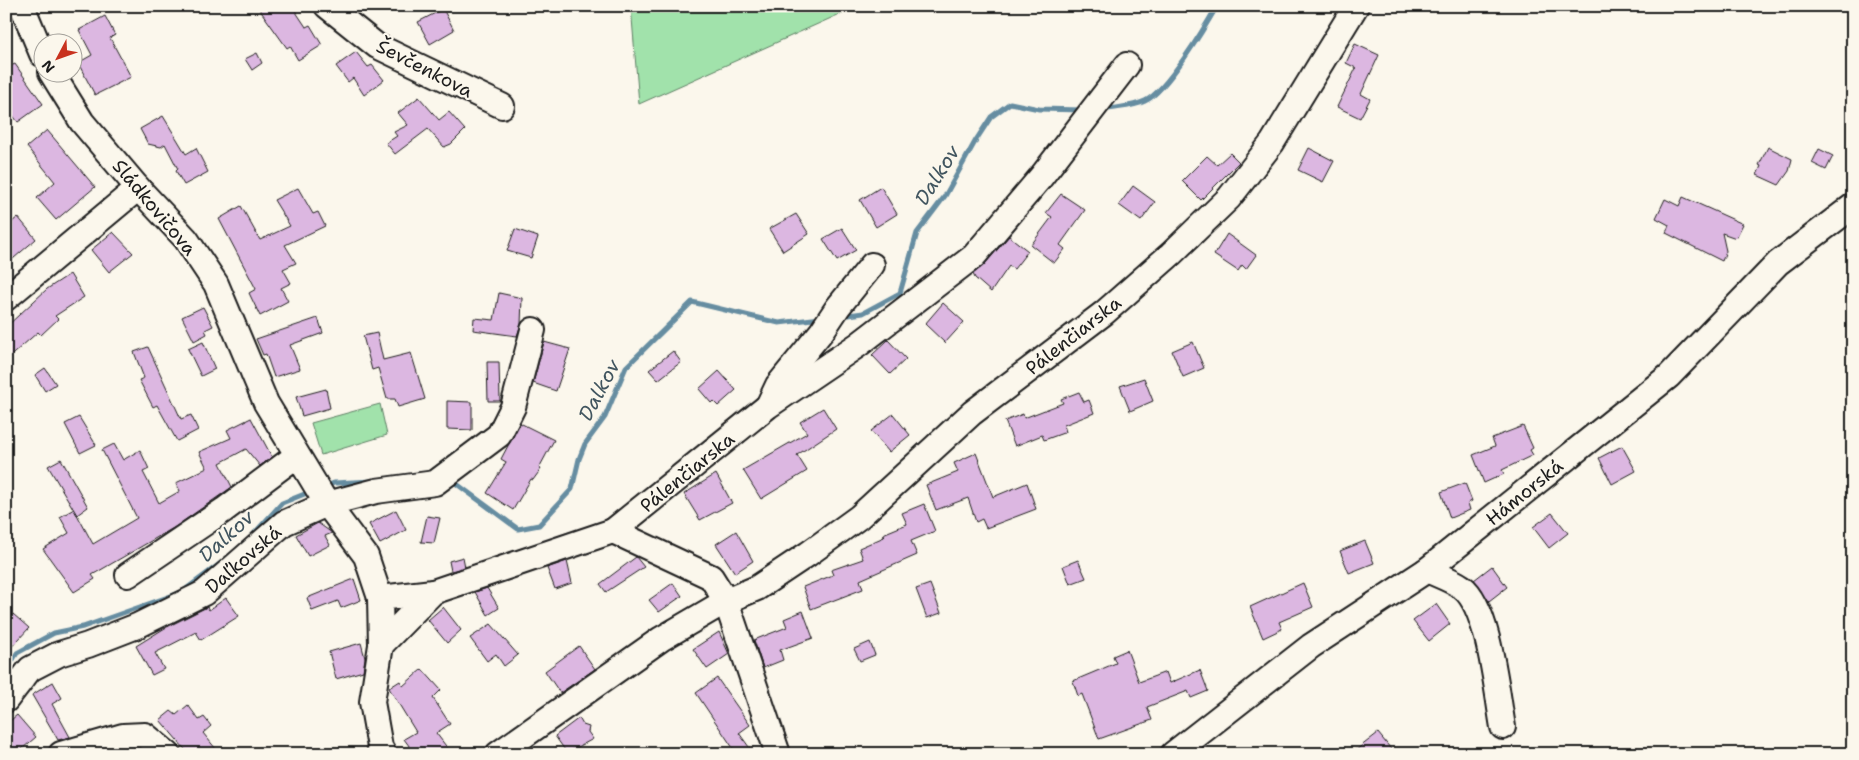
<svg xmlns="http://www.w3.org/2000/svg" width="1859" height="760" font-family="'Shantell Sans',sans-serif">
	<style>
		.green { fill: #a1e2ab; stroke: #5e7f64 }
		.lines { fill: none; stroke-linecap: round; stroke-linejoin: round }
		.stream { stroke: #668da1; stroke-width: 5 }
		.building { fill: #dcb7e1; stroke: #1c1c1c }
		.minor-casing { stroke: #1c1c1c; stroke-width: 28 }
		.minor { stroke: #fbf7ec; stroke-width: 24 }
		.labels { text-anchor: middle; stroke-width: 4.5; stroke-linejoin: round; paint-order: stroke }
		.street-label { font-size: 19px; fill: #1c1c1c; stroke: #fbf7ec }
		.water-label { font-size: 20px; font-style: italic; fill: #41555f; stroke: #fbf7ec }
	</style>
	<rect width="100%" height="100%" fill="#fbf7ec"/>
	<filter id="ink" filterUnits="userSpaceOnUse"><feTurbulence type="fractalNoise" baseFrequency=".02" numOctaves="2"/><feDisplacementMap in="SourceGraphic" scale="10" xChannelSelector="R" yChannelSelector="G"/><feConvolveMatrix kernelMatrix="1 2 1 2 8 2 1 2 1" color-interpolation-filters="sRGB"/></filter>
	<g filter="url(#ink)">
		<g class="green">
			<path d="M631 6H858L639 104Z"/>
			<path d="M380 404 387 435 321 455 311 423Z"/>
		</g>
		<g class="lines">
			<g class="stream">
				<path d="M1104 110C1117 107 1133 107 1145 101 1166 92 1205 27 1217 6"/>
				<path d="M842 316 863 313 900 293 917 233 945 196 976 140 991 117 1010 103 1039 109 1083 110"/>
				<path d="M450 479 518 529 539 525 572 489 579 459 585 444 605 417 626 367 692 302 779 323 821 318"/>
				<path d="M324 487 334 483 373 481"/>
				<path d="M252 536 282 503 312 491"/>
				<path d="M6 671 17 653 54 633 83 627 182 592 221 563"/>
			</g>
		</g>
		<g class="building">
			<path d="M257 6H292L306 27 310 25 322 45 298 60 290 46 287 48Z"/>
			<path d="M443 9 454 30 430 44 418 22Z"/>
			<path d="M105 16 115 35 110 38 131 77 95 95 78 63 92 55 79 30Z"/>
			<path d="M1355 44 1379 55 1361 94 1370 99 1360 118 1337 107 1356 68 1346 63Z"/>
			<path d="M356 52 368 67 372 65 384 80 364 95 353 78 348 82 336 66Z"/>
			<path d="M257 53 262 63 252 70 245 59Z"/>
			<path d="M15 64 43 104 18 122 6 107V68Z"/>
			<path d="M419 97 439 120 449 112 465 130 451 144 444 147 428 129 395 154 386 143 397 136 394 132 408 125 398 113Z"/>
			<path d="M163 116 186 154 196 148 208 172 184 185 176 171 178 169 165 144 161 147 148 144 140 129Z"/>
			<path d="M47 130 95 187 56 220 37 198 55 182 27 147Z"/>
			<path d="M1768 147 1792 159 1789 171 1779 185 1757 175 1761 166 1759 165Z"/>
			<path d="M1309 148 1334 161 1323 182 1298 170Z"/>
			<path d="M1819 149 1833 156 1826 170 1812 163Z"/>
			<path d="M1230 153 1239 162 1201 200 1182 181 1207 156 1217 165Z"/>
			<path d="M1133 186 1155 202 1141 221 1119 205Z"/>
			<path d="M881 187 897 214 876 227 860 200Z"/>
			<path d="M298 188 313 214 318 212 325 226 285 245 296 263 283 269 291 283 281 288 288 301 260 316 249 293 256 289 219 219 241 206 260 240 290 226 274 200Z"/>
			<path d="M1061 194 1085 210 1060 245 1065 249 1054 263 1031 245 1052 217 1046 213Z"/>
			<path d="M1683 197 1743 224 1736 238 1722 233 1726 251 1722 261 1666 233 1669 225 1656 218 1665 199 1679 206Z"/>
			<path d="M796 214 809 234 783 251 769 229Z"/>
			<path d="M18 217 36 239 6 265V227Z"/>
			<path d="M842 228 856 250 837 261 823 239Z"/>
			<path d="M515 229 538 237 531 258 507 251Z"/>
			<path d="M113 232 133 253 109 272 91 250Z"/>
			<path d="M1227 234 1256 255 1246 269 1242 265 1238 271 1214 255Z"/>
			<path d="M1009 236 1028 251 1014 269 1009 266 991 292 975 278 973 274 984 265Z"/>
			<path d="M70 274 84 297 55 316 58 319 41 335 38 332 6 360V327L47 289Z"/>
			<path d="M499 293 522 298 521 324 517 336 473 330 474 318 494 320Z"/>
			<path d="M943 303 964 322 945 343 925 324Z"/>
			<path d="M203 307 213 326 205 330 207 334 194 341 182 317Z"/>
			<path d="M318 318 323 333 290 345 300 369 274 377 266 354 263 355 256 339Z"/>
			<path d="M377 333 383 360 411 353 425 399 398 407 395 399H387L378 368 372 370 363 336Z"/>
			<path d="M888 340 906 359 890 374 872 355Z"/>
			<path d="M203 342 215 369 201 376 188 349Z"/>
			<path d="M544 342 570 349 556 391 533 383Z"/>
			<path d="M1193 342 1204 368 1183 377 1172 351Z"/>
			<path d="M148 347 181 419 191 415 198 430 177 441 157 405 153 407 139 380 144 378 134 352Z"/>
			<path d="M673 351 681 362 658 380 649 370Z"/>
			<path d="M487 362H499L500 401H488Z"/>
			<path d="M45 368 56 384 45 391 35 375Z"/>
			<path d="M719 371 736 390 718 406 713 401 711 403 699 389Z"/>
			<path d="M1144 378 1153 401 1130 411 1120 386Z"/>
			<path d="M326 389 330 408 302 416 296 397Z"/>
			<path d="M1079 392 1084 402 1089 400 1094 413 1064 425 1066 432 1044 440 1042 435 1015 446 1005 421 1023 414 1024 418 1063 403 1061 399Z"/>
			<path d="M447 401 472 402V430L447 429Z"/>
			<path d="M823 408 836 429 797 455 807 471 761 499 743 470 807 433 800 422Z"/>
			<path d="M893 414 910 435 889 452 871 431Z"/>
			<path d="M79 417 96 445 80 453 65 424Z"/>
			<path d="M251 418 272 457 260 466 246 449 220 463 232 487 175 527 92 575 95 579 74 592 43 549 69 533 60 517 74 509 93 544 137 518 102 450 114 444 123 460 140 450 149 469 143 472 159 503 180 491 176 483 207 468 199 452 231 438 227 430Z"/>
			<path d="M520 423 554 440 539 468 541 469 533 480 531 479 513 510 487 493 506 462 501 459Z"/>
			<path d="M1523 426 1533 448 1530 450 1533 455 1502 470 1504 474 1484 483 1473 455 1495 446 1492 438Z"/>
			<path d="M1622 446 1636 471 1612 484 1599 458Z"/>
			<path d="M976 453 993 497 1027 483 1036 509 986 528 982 519 976 522 968 498 936 510 926 485 958 472 954 463Z"/>
			<path d="M61 459 88 507 77 515 48 466Z"/>
			<path d="M716 474 732 503 700 520 684 494Z"/>
			<path d="M1465 483 1472 501 1468 503 1470 510 1450 518 1441 492Z"/>
			<path d="M924 504 935 531 911 541 917 555 860 580 863 589 811 609 803 587 833 575 831 570 863 559 859 548 884 537 883 534 907 524 902 513Z"/>
			<path d="M396 510 406 530 380 544 369 524Z"/>
			<path d="M1552 513 1568 533 1549 548 1533 527Z"/>
			<path d="M427 516 440 518 434 543 421 542Z"/>
			<path d="M318 523 332 533 325 536 330 545 308 556 296 535Z"/>
			<path d="M736 531 753 561 735 573 716 544Z"/>
			<path d="M1365 541 1374 563 1349 573 1340 551Z"/>
			<path d="M463 557 465 567 451 571 449 561Z"/>
			<path d="M636 557 644 567 606 592 600 584Z"/>
			<path d="M1078 560 1086 578 1070 584 1063 566Z"/>
			<path d="M567 561 572 583 555 589 547 568Z"/>
			<path d="M1492 566 1507 587 1489 601 1474 580Z"/>
			<path d="M354 579 361 600 341 608 338 601 312 611 307 598Z"/>
			<path d="M673 583 682 596 659 612 649 600Z"/>
			<path d="M1303 583 1313 607 1279 622 1282 629 1263 638 1250 607Z"/>
			<path d="M930 584 941 613 927 618 916 589Z"/>
			<path d="M487 588 499 608 488 615 475 592Z"/>
			<path d="M226 598 239 616 201 640 196 632 155 653 164 669 152 675 136 646 165 628 207 607 209 610Z"/>
			<path d="M1436 604 1450 624 1429 641 1413 621Z"/>
			<path d="M443 607 461 630 447 643 428 620Z"/>
			<path d="M803 611 813 638 780 650 783 660 763 668 754 640 787 627 784 619Z"/>
			<path d="M13 614 29 628 6 653V621Z"/>
			<path d="M491 624 518 655 504 666 496 654 487 661 470 638Z"/>
			<path d="M719 632 729 654 707 669 693 649Z"/>
			<path d="M870 642 875 655 860 661 854 649Z"/>
			<path d="M361 643 365 658 363 671 336 679 329 652Z"/>
			<path d="M579 646 595 669 560 693 545 671Z"/>
			<path d="M1127 650 1139 682 1166 672 1170 683 1200 670 1208 691 1191 698 1188 691 1147 707 1152 720 1099 739 1082 694 1078 696 1073 681 1116 663 1113 656Z"/>
			<path d="M422 669 441 690 433 698 450 724 436 733 452 754H415L404 739 416 732 389 688 400 681 403 686Z"/>
			<path d="M717 678 750 725 739 733 754 754H737L696 693Z"/>
			<path d="M53 682 62 698 52 704 70 737 58 740 32 695Z"/>
			<path d="M188 705 199 720 204 717 211 726 203 733 220 754H189L160 720 171 711 176 715Z"/>
			<path d="M17 715 36 737 16 754 6 742V724Z"/>
			<path d="M579 718 583 725 589 727 588 732 593 739 567 753 555 736Z"/>
			<path d="M1378 733 1395 754H1351Z"/>
		</g>
		<g class="lines">
			<g class="minor-casing">
				<g id="minor">
					<path d="M22 6 42 54"/>
					<path d="M327 6 377 46 502 106"/>
					<path d="M51 72 82 122 138 188 186 239 216 284 266 403 327 504 366 556 380 598 381 645 372 702 380 747 384 754"/>
					<path d="M6 298 138 188"/>
					<path d="M769 404 778 385 822 331 838 307 872 265"/>
					<path d="M613 531 768 406 858 345 974 256 1041 177 1127 65"/>
					<path d="M1427 570C1438 575 1452 580 1462 587 1489 607 1497 694 1503 727"/>
					<path d="M128 575 224 510 296 456"/>
					<path d="M380 598 433 592"/>
					<path d="M381 645 433 592 613 531 711 577 726 601 778 754"/>
					<path d="M6 700 30 669 59 654 88 645 137 626 204 593 284 523 327 504 376 491 435 483 499 435 513 407 533 330"/>
					<path d="M61 754 123 736 145 735 168 754"/>
					<path d="M498 754 661 639 726 601 757 588 808 554 859 517 972 413 1104 313 1171 254 1229 198 1272 143 1356 6"/>
					<path d="M1173 754 1311 646 1427 570 1669 376 1778 263 1853 206"/>
				</g>
			</g>
			<use href="#minor" class="minor"/>
		</g>
	</g>
	<g class="labels">
		<g class="street-label">
			<text transform="translate(425 68) rotate(27)" y="7">Ševčenkova</text>
			<text transform="translate(155 207) rotate(50)" y="7">Sládkovičova</text>
			<text transform="translate(1073 335) rotate(-38)" y="7">Pálenčiarska</text>
			<text transform="translate(687 472) rotate(-39)" y="7">Pálenčiarska</text>
			<text transform="translate(1524 492) rotate(-39)" y="7">Hámorská</text>
			<text transform="translate(243 559) rotate(-41)" y="7">Daľkovská</text>
		</g>
		<g class="water-label">
			<text transform="translate(937 175) rotate(-58)" y="7">Dalkov</text>
			<text transform="translate(599 390) rotate(-62)" y="7">Dalkov</text>
			<text transform="translate(226 536) rotate(-42)" y="7">Dalkov</text>
		</g>
	</g>
	<rect width="1859" height="760" fill="none" stroke="#fbf7ec" stroke-width="25"/>
	<rect x="12" y="12" width="1834" height="735" fill="none" stroke="#1c1c1c" stroke-width="2" filter="url(#ink)"/>
	<g transform="translate(58 58) rotate(229)"><circle r="24" fill="#fbf7ec" stroke="#a29f99"/>
	<path d="M0-4L9 19L0 12L-9 19Z" fill="#c8321e"/>
	<text y="-8" font-size="14" font-weight="bold" text-anchor="middle" fill="#1c1c1c">N</text>
	</g>
</svg>
